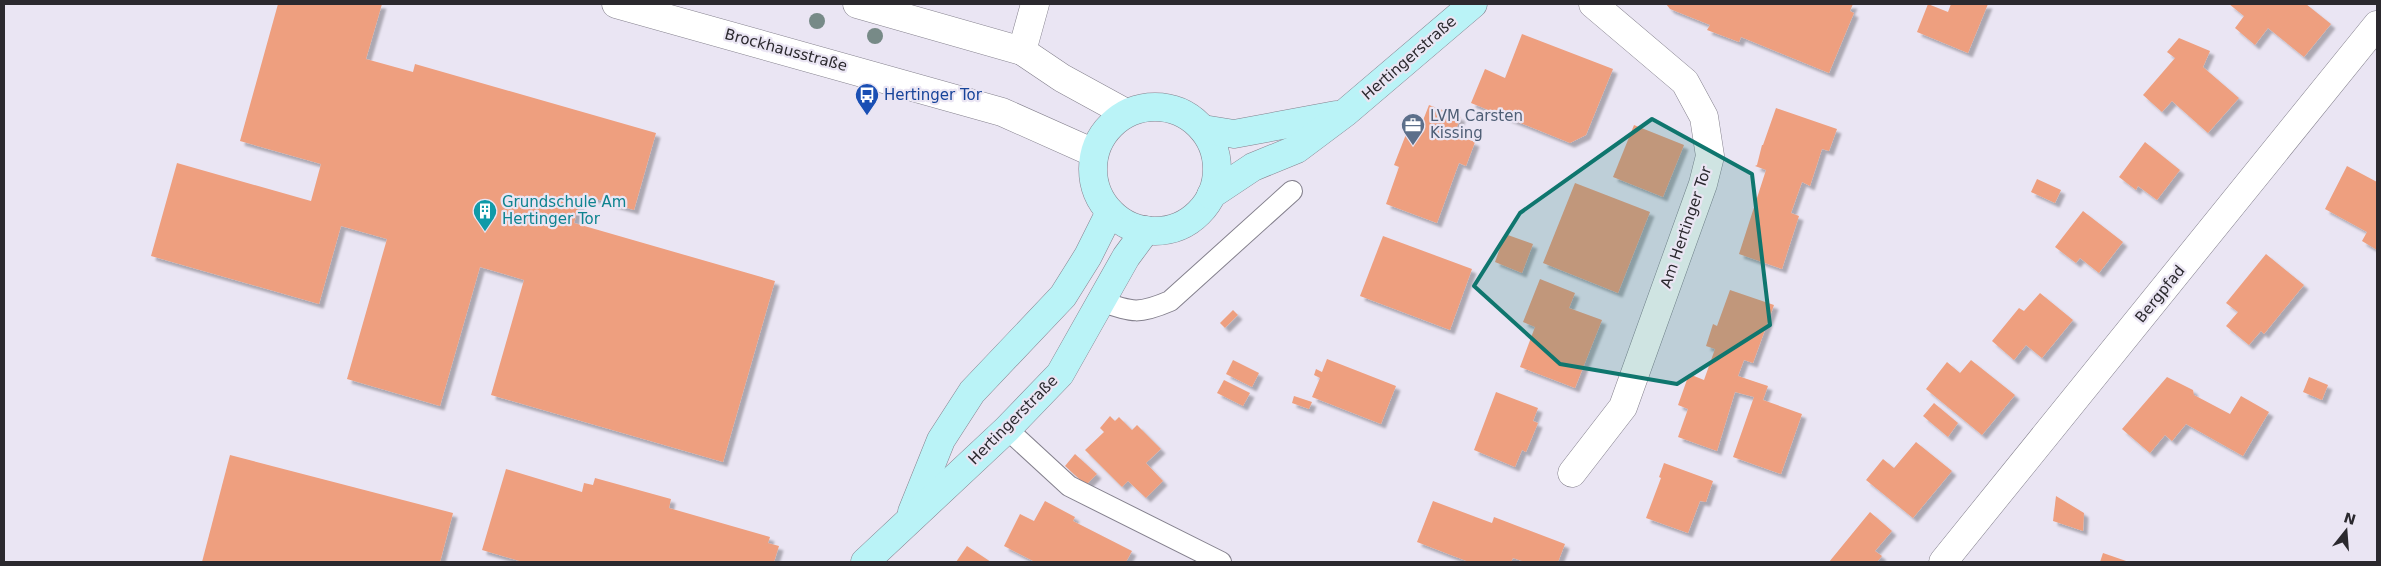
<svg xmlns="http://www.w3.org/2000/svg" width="2381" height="566" font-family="'DejaVu Sans',sans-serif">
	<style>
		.building { fill: #ee9f7f; filter: url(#shadow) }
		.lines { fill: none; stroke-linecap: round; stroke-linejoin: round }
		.lane-casing { stroke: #84808d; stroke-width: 22 }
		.street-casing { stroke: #84808d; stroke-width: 29 }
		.secondary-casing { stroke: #84808d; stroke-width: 29 }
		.lane { stroke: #fff; stroke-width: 20 }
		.street { stroke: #fff; stroke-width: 28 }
		.secondary { stroke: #baf3f7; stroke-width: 28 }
		.tree { fill: #778a87 }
		.marked { fill: #0f766e; fill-opacity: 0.2; stroke: #0f766e; stroke-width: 4; stroke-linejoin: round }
		.labels { text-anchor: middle; stroke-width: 4.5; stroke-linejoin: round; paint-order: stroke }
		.street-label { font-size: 15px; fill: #2b292e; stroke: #eae5f3 }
		.transit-label { font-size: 15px; fill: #164399; stroke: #eae5f3; text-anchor: start }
		.service-label { font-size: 15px; fill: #4e5e75; stroke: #eae5f3; text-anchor: start }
		.culture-label { font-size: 15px; fill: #0d838f; stroke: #eae5f3; text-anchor: start }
	</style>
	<defs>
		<filter id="shadow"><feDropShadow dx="4.5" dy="4.5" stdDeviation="1" flood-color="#0004"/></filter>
	</defs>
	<rect width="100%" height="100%" fill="#eae5f3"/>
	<g class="building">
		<path d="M278 4H382L366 59 413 72 415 64 656 133 634 210 582 195 574 223 775 281 723 462 491 395 524 280 480 267 440 406 347 379 387 239 341 226 319 304 151 256 177 163 311 201 321 164 240 141Z"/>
		<path d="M1666 4H1853L1850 11 1854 13 1829 73 1741 37 1739 42 1707 30 1710 25 1670 9Z"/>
		<path d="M1928 4 1948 12 1951 4H1988L1968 53 1917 32Z"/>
		<path d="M2229 4H2306L2331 24 2304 57 2268 28 2255 45 2235 28 2244 16Z"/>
		<path d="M1522 34 1613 69 1586 135 1570 143 1471 103 1485 69 1505 78Z"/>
		<path d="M2179 38 2210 51 2203 67 2239 98 2208 133 2172 101 2162 112 2143 95 2175 58 2167 52Z"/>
		<path d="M1429 105 1461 117 1454 134 1475 142 1466 166 1459 163 1437 223 1386 204 1399 167 1394 165 1412 119 1422 123Z"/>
		<path d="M1776 108 1837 129 1829 151 1822 149 1810 186 1802 182 1791 213 1799 216 1782 269 1739 254 1766 170 1755 166 1757 165 1762 145H1763Z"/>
		<path d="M1634 125 1684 145 1663 197 1613 177Z"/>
		<path d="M2145 142 2180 170 2157 200 2138 186 2136 190 2119 177Z"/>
		<path d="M2347 166 2377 182V250L2362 241 2367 232 2325 209Z"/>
		<path d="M2037 179 2061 190 2055 203 2031 192Z"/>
		<path d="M1575 183 1650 212 1618 293 1543 263Z"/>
		<path d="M2083 211 2123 242 2099 273 2080 258 2076 263 2055 247Z"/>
		<path d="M1505 234 1533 244 1522 273 1495 262Z"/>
		<path d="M1383 236 1472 269 1450 330 1360 296Z"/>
		<path d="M2266 254 2304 285 2264 334 2261 331 2249 345 2226 326 2238 312 2226 303Z"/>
		<path d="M1540 279 1575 293 1569 308 1602 320 1575 388 1520 367 1535 327 1523 322Z"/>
		<path d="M1730 290 1774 305 1753 363 1744 360 1738 376 1768 386 1763 400 1802 414 1781 474 1733 457 1754 397 1735 392 1717 451 1678 437 1688 409 1678 405 1689 374 1704 380 1715 349 1706 346 1713 324 1717 326Z"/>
		<path d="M2040 293 2073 320 2042 358 2026 345 2014 360 1992 341 2019 308 2024 311Z"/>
		<path d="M1233 310 1238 315 1225 328 1220 323Z"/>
		<path d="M1327 359 1396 386 1381 424 1312 397 1320 378 1314 375 1316 369 1322 372Z"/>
		<path d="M1233 360 1259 373 1252 387 1226 374Z"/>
		<path d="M1971 360 2015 395 1982 435 1926 389 1947 362 1960 373Z"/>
		<path d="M2167 377 2193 390 2194 395 2230 414 2241 396 2269 412 2243 456 2186 424 2172 441 2165 435 2150 453 2122 429Z"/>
		<path d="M2309 377 2328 385 2322 400 2303 392Z"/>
		<path d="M1224 380 1250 393 1243 406 1217 393Z"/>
		<path d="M1496 392 1538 408 1533 421 1538 423 1526 452 1522 450 1515 467 1474 450Z"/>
		<path d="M1294 396 1312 402 1309 409 1292 403Z"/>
		<path d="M1934 403 1958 423 1948 437 1923 416Z"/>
		<path d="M1110 416 1115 421 1119 417 1132 430 1137 425 1161 449 1146 463 1163 481 1146 498 1128 481 1122 487 1085 450 1104 432 1100 428Z"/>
		<path d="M1916 442 1952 471 1913 518 1866 480 1883 459 1894 468Z"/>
		<path d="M1075 454 1097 474 1086 485 1065 466Z"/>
		<path d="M230 455 453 513 440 562H202Z"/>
		<path d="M1664 463 1713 481 1706 502 1700 501 1688 533 1646 518 1661 478 1659 477Z"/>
		<path d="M506 469 582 492 584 483 593 485 595 478 671 499 669 508 770 537 768 543 779 546 774 562H523L482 550Z"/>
		<path d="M2056 496 2084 513 2083 531 2053 521Z"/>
		<path d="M1045 501 1075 517 1073 521 1132 551 1126 562H1035L1004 546 1020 514 1034 521Z"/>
		<path d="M1433 501 1492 523 1494 517 1565 544 1558 562H1525L1513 558 1511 562H1469L1417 542Z"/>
		<path d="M1870 512 1892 531 1875 551 1882 556 1877 562H1829Z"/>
		<path d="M967 546 991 562H956Z"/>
		<path d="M2103 553 2129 562H2100Z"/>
	</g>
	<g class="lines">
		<g class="lane-casing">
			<g id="lane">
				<path d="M1101 301C1132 313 1140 314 1170 301L1292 191"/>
				<path d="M1007 429 1069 486 1221 562"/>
			</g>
		</g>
		<g class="street-casing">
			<g id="street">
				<path d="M616 4 1002 112 1094 153"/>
				<path d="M857 4 1022 51 1062 78 1126 113"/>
				<path d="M1022 51 1035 4"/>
				<path d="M1572 473 1623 407 1703 184 1710 156 1704 117 1685 82 1593 4"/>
				<path d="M1943 562 2377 25"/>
			</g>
		</g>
		<g class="secondary-casing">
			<g id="secondary">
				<circle cx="1155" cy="169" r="62"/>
				<path d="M1203 129 1234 134 1336 115"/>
				<path d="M1211 195 1253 167 1297 149 1345 113 1473 4"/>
				<path d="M912 512 941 440 972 392 1063 296 1088 256 1110 212"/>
				<path d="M865 562 1007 429 1060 374 1126 257 1146 230"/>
			</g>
		</g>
		<use href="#lane" class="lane"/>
		<use href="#street" class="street"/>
		<use href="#secondary" class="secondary"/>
	</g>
	<g class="tree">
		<circle cx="817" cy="21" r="8"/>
		<circle cx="875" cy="36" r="8"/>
	</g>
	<path class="marked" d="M1652 119 1752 174 1770 325 1677 384 1560 364 1474 286 1520 213Z"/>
	<defs>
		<g id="bus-pin" transform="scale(1.25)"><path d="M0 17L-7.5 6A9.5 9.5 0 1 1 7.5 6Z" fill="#1a4fb4" stroke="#eae5f3"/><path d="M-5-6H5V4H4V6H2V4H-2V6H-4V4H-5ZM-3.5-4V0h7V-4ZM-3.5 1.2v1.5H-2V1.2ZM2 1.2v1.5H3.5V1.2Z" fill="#fff"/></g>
		<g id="office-pin" transform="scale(1.25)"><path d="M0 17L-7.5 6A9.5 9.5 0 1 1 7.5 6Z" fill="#5c6f8a" stroke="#eae5f3"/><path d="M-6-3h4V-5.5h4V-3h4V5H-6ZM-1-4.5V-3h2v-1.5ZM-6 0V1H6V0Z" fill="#fff"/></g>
		<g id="building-pin" transform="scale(1.25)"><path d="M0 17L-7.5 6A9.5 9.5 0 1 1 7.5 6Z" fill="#0f9aa8" stroke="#eae5f3"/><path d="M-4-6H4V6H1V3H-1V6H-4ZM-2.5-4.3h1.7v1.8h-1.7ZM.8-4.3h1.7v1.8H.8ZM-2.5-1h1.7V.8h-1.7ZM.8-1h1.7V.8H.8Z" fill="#fff"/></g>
	</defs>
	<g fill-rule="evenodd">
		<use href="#bus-pin" x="867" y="95"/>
		<use href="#office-pin" x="1413" y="125"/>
		<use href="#building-pin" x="485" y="211"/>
	</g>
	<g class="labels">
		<g class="street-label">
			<text transform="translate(786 50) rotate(15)" y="5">Brockhausstraße</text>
			<text transform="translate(1409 58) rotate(-41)" y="5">Hertingerstraße</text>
			<text transform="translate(1686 227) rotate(-71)" y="5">Am Hertinger Tor</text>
			<text transform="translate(2160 294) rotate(-51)" y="5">Bergpfad</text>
			<text transform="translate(1013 420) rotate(-45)" y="5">Hertingerstraße</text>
		</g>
		<g class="transit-label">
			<text x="884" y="100">Hertinger Tor</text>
		</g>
		<g class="service-label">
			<text x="1430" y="121">LVM Carsten<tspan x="1430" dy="17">Kissing</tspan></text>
		</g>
		<g class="culture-label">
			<text x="502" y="207">Grundschule Am<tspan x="502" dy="17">Hertinger Tor</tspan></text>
		</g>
	</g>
	<rect width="2381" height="566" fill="none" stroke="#2b292e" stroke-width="10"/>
	<g transform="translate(2346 531) rotate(17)" stroke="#eae5f3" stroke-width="4" paint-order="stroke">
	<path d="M0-4L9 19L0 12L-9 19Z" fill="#2b292e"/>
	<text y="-8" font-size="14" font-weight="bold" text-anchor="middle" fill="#2b292e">N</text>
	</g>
</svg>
